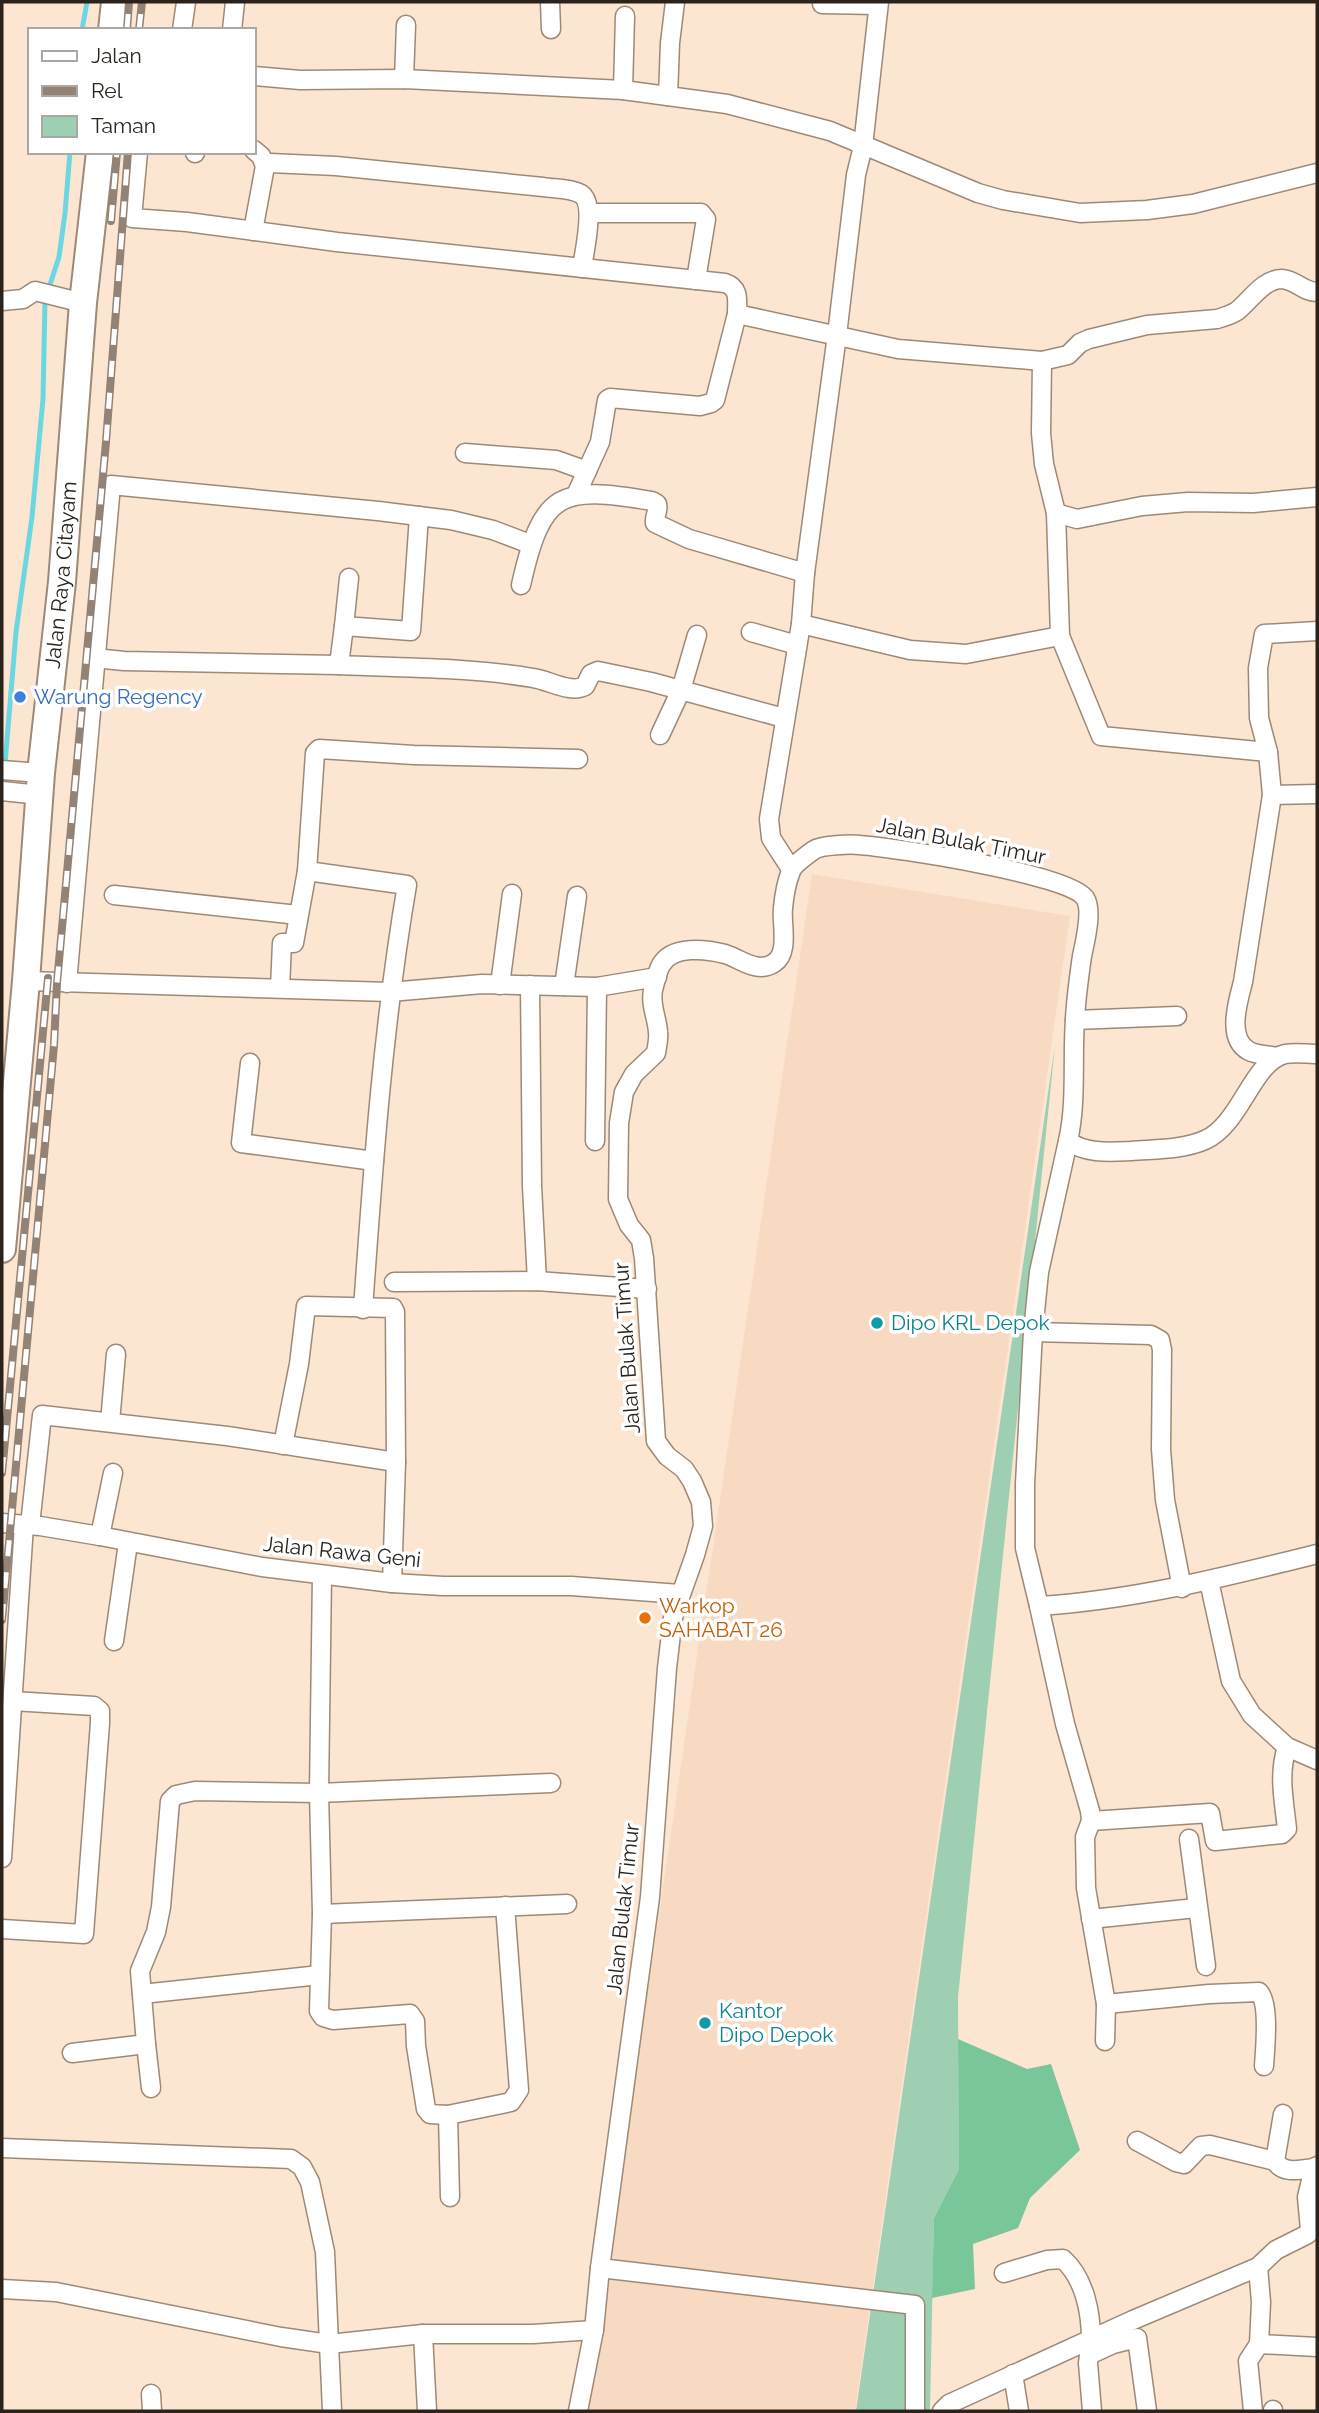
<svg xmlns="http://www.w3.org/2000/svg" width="1319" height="2413" font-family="Raleway,sans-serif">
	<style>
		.built { fill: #f7dac1 }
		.green { fill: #9ecfb2 }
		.forest { fill: #79c69b }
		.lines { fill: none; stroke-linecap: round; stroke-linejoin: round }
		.stream { stroke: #6dd7e1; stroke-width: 5 }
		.street-casing { stroke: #9e8977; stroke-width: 21 }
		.primary-casing { stroke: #9e8977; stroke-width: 30 }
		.street { stroke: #fff; stroke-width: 18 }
		.primary { stroke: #fff; stroke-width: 26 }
		.rail-casing { stroke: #928376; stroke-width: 8 }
		.rail { stroke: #fff; stroke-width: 5; stroke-dasharray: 16; stroke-linecap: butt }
		.shop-dot { fill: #3f7fe0; stroke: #fff; stroke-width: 2.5 }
		.culture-dot { fill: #0f9aa8; stroke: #fff; stroke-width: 2.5 }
		.food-dot { fill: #e8710a; stroke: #fff; stroke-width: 2.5 }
		.labels { text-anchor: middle; stroke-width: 7; stroke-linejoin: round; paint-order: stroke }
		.street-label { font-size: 21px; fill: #2a221b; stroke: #fff }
		.shop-label { font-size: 21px; fill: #366cbe; stroke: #fff; text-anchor: start }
		.culture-label { font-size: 21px; fill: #0d838f; stroke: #fff; text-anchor: start }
		.food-label { font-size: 21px; fill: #c56008; stroke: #fff; text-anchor: start }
	</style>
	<rect width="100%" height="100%" fill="#fce6d2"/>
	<path class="built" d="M812 874 1070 916 855 2411H586Z"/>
	<path class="green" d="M1055 1045 958 1997 959 2169 934 2218 930 2411H856Z"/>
	<path class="forest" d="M958 2039 1027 2069 1051 2064 1080 2150 1030 2198 1018 2228 973 2244 975 2289 932 2298 934 2218 959 2169Z"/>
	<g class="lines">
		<g class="stream">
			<path d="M82 30 87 2"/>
			<path d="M2 800 16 632 32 517 43 399 45 300 59 257 65 213 70 152"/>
		</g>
		<g class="street-casing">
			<g id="street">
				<path d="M550 2 551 29"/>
				<path d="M822 4 878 5"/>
				<path d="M182 30 186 2"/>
				<path d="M232 30 235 2"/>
				<path d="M254 76 300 80 404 79 623 90 727 104 830 131 978 193 1003 200 1080 213 1147 210 1193 204 1317 173"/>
				<path d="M404 79 406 25"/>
				<path d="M623 90 625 16"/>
				<path d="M668 96 670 43 675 2"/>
				<path d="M254 150 261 156 265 166"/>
				<path d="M138 152 132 218 187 222 337 242 725 283C740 288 737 300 737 314L898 349 1042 361 1068 355 1080 343 1089 339 1147 325 1217 319C1224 317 1231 315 1237 311 1250 301 1263 279 1282 279 1296 280 1303 292 1317 292"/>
				<path d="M195 153V152"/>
				<path d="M589 213H701L706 219 696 280"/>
				<path d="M253 231 265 166 270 163 336 166 543 187C554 189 570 188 581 194 596 204 584 252 582 268"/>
				<path d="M2 301 23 299 35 291 83 303"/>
				<path d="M1042 361 1041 433 1044 464 1056 513 1060 636 1101 736 1268 752"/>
				<path d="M465 453 556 460 587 471"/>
				<path d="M576 495 600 442 607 400 610 398 700 406 711 403 715 400 737 314"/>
				<path d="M1056 513 1077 519 1142 506 1188 502 1253 503 1317 497"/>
				<path d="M349 578 344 626 411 631 419 516"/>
				<path d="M521 585C542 491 560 485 652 501L657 504C659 511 654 516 655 523L689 539 805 573"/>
				<path d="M801 624 910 650 966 654 1060 636"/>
				<path d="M751 632 797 645"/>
				<path d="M94 658 124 661 339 665 344 626"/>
				<path d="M339 665C403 668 469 667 533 678 549 680 570 694 585 686L591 674 598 671 651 682 784 718"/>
				<path d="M660 735 681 690 697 635"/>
				<path d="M2 770 41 773"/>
				<path d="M2 791 40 795"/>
				<path d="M1272 795 1317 794"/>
				<path d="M791 869 771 838 769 819 801 624 805 573 837 335 856 175 863 146 879 2"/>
				<path d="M307 871 315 753 319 749 414 755 578 759"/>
				<path d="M114 895 298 915"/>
				<path d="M26 981 390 992 482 984 597 987 657 977"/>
				<path d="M67 983 111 485 378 511 451 520 493 530 530 544"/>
				<path d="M500 985 512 894"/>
				<path d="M530 985 532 1186 537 1281"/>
				<path d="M564 986 577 896"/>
				<path d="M280 988 282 943H294L307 871 407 885C383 1025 373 1167 363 1309"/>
				<path d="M1075 1020 1177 1016"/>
				<path d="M1277 1057C1269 1055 1256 1055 1249 1051 1226 1039 1238 1001 1243 982L1272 795 1268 752 1259 718 1258 668 1264 634 1317 631"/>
				<path d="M250 1063 241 1143 374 1161"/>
				<path d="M595 1141 597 987"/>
				<path d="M1068 1141 1039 1272 1033 1332 1025 1484V1548L1039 1606C1134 1600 1225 1577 1317 1554"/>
				<path d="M394 1282 537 1281 647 1289"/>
				<path d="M1033 1332 1151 1335 1160 1340 1162 1350 1161 1449 1165 1500 1182 1588"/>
				<path d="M110 1422 116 1354"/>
				<path d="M283 1445 299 1364 306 1306 393 1308 395 1312 396 1462 392 1583"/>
				<path d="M2 1523 40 1526 100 1536 262 1567 392 1583 443 1586H571L680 1594"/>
				<path d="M30 1525 42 1415 227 1436 396 1462"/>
				<path d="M100 1536 113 1473"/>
				<path d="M322 1575 319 1793 322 1914 319 2011 323 2017 333 2020 410 2014 415 2021 416 2046 426 2109 430 2114 448 2115"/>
				<path d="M1209 1581 1231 1681 1252 1715 1287 1747 1317 1760"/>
				<path d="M1039 1606 1065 1724 1090 1811 1091 1821 1085 1837 1086 1888 1106 2004 1105 2041"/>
				<path d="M114 1641 128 1543"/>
				<path d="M1091 1821 1210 1813 1215 1841 1282 1834 1287 1829C1284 1800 1278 1775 1287 1747"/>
				<path d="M1189 1839 1206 1966"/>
				<path d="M2 1858 24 1525"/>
				<path d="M322 1914 567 1904"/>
				<path d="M1091 1919 1196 1908"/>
				<path d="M2 1929 84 1934 100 1723V1711L94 1706 13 1701"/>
				<path d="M142 1994 320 1975"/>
				<path d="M1106 2004 1209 1994 1259 1992C1270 2004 1265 2049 1264 2066"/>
				<path d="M146 2044 151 2088"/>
				<path d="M72 2053 146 2044 140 1971 156 1932 161 1907 170 1801 176 1795 195 1791 319 1793 551 1783"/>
				<path d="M1137 2141 1176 2162 1184 2164 1201 2146 1210 2145 1275 2161C1283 2174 1299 2170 1314 2168"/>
				<path d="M2 2148 291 2159 302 2167 310 2182 325 2252 329 2344 281 2337 56 2292 2 2289"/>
				<path d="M1275 2161 1283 2114"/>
				<path d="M450 2197 448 2115 511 2102 519 2090 505 1906"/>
				<path d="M600 2268 915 2305V2411"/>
				<path d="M1004 2273 1047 2260 1063 2259C1085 2279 1091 2313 1091 2340"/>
				<path d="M423 2334 427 2411"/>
				<path d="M1259 2344 1317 2347"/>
				<path d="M1013 2374 1019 2411"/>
				<path d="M151 2394 152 2411"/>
				<path d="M1273 2410V2411"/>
				<path d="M332 2411 329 2344 423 2334H533L594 2330"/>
				<path d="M578 2411 594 2330 600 2268 650 1897 667 1668 673 1617 695 1555 703 1526 701 1502 692 1481 684 1469 667 1456 656 1441 644 1258 641 1240 629 1225 618 1199 619 1123 624 1092 634 1074 656 1053C657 1046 659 1039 658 1032 657 1017 650 1005 653 990 655 983 657 972 661 965 672 945 706 949 725 954 741 959 757 974 774 963 790 953 781 923 783 908 784 897 787 881 791 871 794 864 807 855 814 850 821 845 851 844 860 845 896 848 1069 874 1085 898 1093 910 1085 942 1082 956 1079 977 1076 998 1075 1019 1072 1060 1077 1101 1068 1141 1086 1154 1109 1152 1131 1151 1155 1149 1182 1150 1205 1140 1241 1124 1252 1062 1285 1054 1295 1052 1307 1054 1317 1054"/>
				<path d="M942 2411 949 2404 1133 2320 1258 2267 1276 2250 1308 2234 1310 2230 1307 2197 1314 2168 1317 2166"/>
				<path d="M1092 2411 1088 2363 1089 2355 1113 2344 1137 2338 1147 2411"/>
				<path d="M1253 2411 1248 2361 1259 2344 1261 2302 1258 2267"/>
			</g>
		</g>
		<g class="primary-casing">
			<g id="primary">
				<path d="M112 30 115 2"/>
				<path id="s1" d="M2 1249 26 981 41 773 62 582 83 303 100 152"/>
			</g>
		</g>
		<use href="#street" class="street"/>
		<use href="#primary" class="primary"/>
		<g class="rail-casing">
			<g id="rail">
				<path d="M127 30 129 2"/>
				<path d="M139 30 142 2"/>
				<path d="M111 221 117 152"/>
				<path d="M2 1473 48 978"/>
				<path d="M2 1620 54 1045 57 983 106 442 128 152"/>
			</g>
		</g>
		<use href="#rail" class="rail"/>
	</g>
	<circle class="shop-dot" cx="20" cy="697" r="7"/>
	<g class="culture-dot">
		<circle cx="877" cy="1323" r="7"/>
		<circle cx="705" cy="2023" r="7"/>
	</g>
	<circle class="food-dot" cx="645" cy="1618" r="7"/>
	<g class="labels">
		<g class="street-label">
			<text dy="7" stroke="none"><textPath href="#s1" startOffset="677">Jalan Raya Citayam</textPath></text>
			<text transform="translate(961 841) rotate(11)" y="7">Jalan Bulak Timur</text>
			<text transform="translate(627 1348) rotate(-94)" y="7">Jalan Bulak Timur</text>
			<text transform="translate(342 1552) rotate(6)" y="7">Jalan Rawa Geni</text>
			<text transform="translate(623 1909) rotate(-84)" y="7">Jalan Bulak Timur</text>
		</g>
		<g class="shop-label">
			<text x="34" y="704">Warung Regency</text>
		</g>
		<g class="culture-label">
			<text x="891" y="1330">Dipo KRL Depok</text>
			<text x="719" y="2018">Kantor<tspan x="719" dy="24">Dipo Depok</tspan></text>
		</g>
		<g class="food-label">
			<text x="659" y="1613">Warkop<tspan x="659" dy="24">SAHABAT 26</tspan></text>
		</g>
	</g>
	<rect width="1319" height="2413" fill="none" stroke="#2a221b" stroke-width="7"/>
	<rect x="28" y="28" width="228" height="126" fill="#ffffff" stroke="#aaa7a4" stroke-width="2"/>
	<rect x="42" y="51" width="35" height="10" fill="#ffffff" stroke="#aaa7a4" stroke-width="2"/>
	<text x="91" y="63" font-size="21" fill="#2a221b">Jalan</text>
	<rect x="42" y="86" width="35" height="10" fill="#928376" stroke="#aaa7a4" stroke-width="2"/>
	<text x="91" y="98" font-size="21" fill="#2a221b">Rel</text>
	<rect x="42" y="116" width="35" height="21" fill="#9ecfb2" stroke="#aaa7a4" stroke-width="2"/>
	<text x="91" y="133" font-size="21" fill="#2a221b">Taman</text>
</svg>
